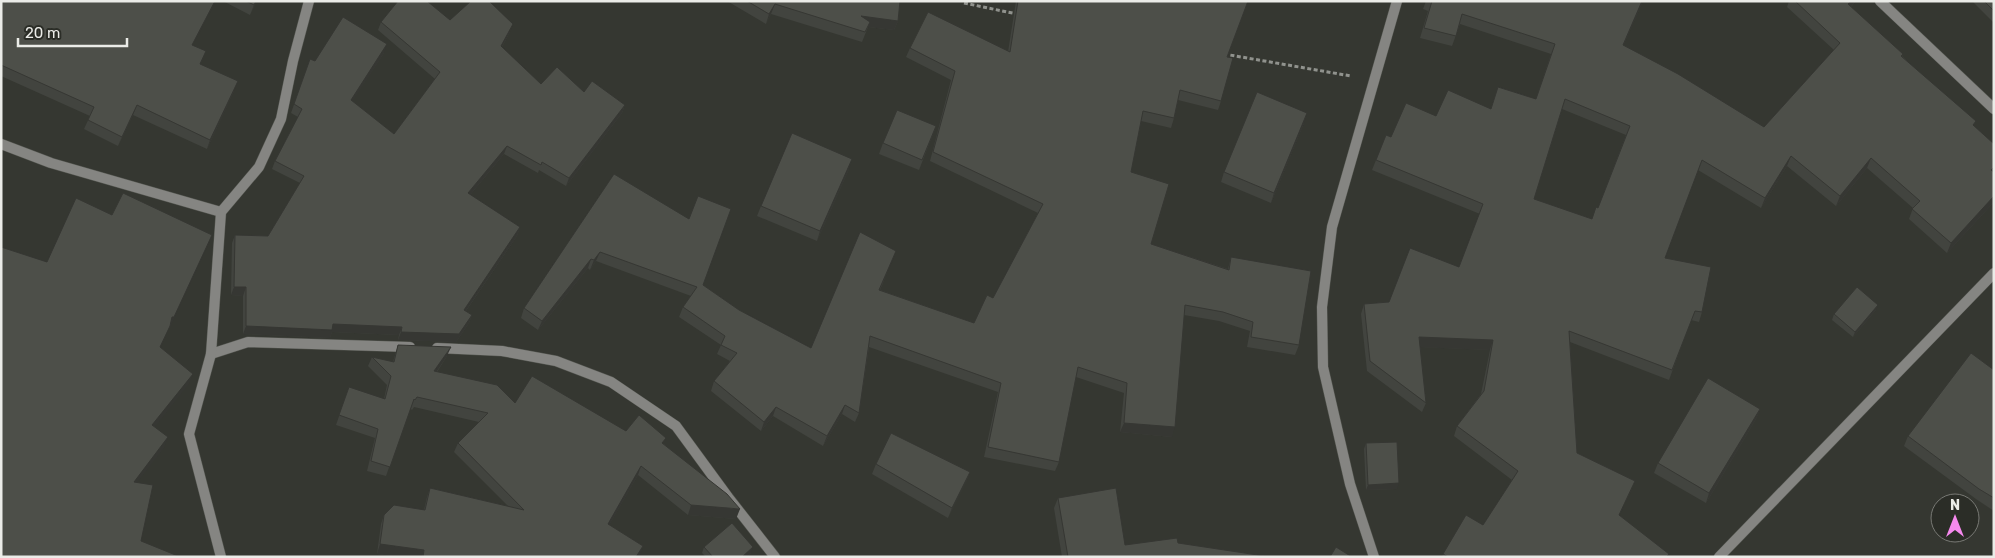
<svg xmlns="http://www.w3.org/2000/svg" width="1995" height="558" font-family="Rubik,sans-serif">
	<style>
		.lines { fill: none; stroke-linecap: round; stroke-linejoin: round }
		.minor-casing { stroke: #52544e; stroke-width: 11 }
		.path { stroke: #90928d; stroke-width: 3; stroke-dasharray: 4 2.5; stroke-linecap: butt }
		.minor { stroke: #858582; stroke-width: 10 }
		.wall { fill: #42443f; fill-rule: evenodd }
		.shaded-wall { fill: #363733 }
		.building { fill: #4d4f49; stroke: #363733; fill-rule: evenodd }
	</style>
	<rect width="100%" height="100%" fill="#353731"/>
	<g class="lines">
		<g class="minor-casing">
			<g id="minor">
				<path d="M1880 1 1994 109"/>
				<path d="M1 144 51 163 221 212"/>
				<path d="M437 348 502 351 556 361 611 382 676 426 728 497 775 557"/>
				<path d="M211 354 248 342 410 347"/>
				<path d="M221 557 189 434 211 354 221 212 259 167 281 119 293 61 309 1"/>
				<path d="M1374 557 1350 484 1323 367 1322 307 1332 227 1397 1"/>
				<path d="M1719 557 1994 273"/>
			</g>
		</g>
		<g class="path">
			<path d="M964 3 1017 14"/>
			<path d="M1224 54 1351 76"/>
		</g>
		<use href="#minor" class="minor"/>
	</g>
	<g class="wall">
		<path d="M1 1 193 45 200 64 234 91 207 149 133 115 118 146 84 129 90 116 1 76Z"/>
		<path d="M223 1H257L250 15Z"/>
		<path d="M727 1H900L898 21 894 30 868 27 862 42 771 14 766 24Z"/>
		<path d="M1016 1H1248L1227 57 1221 101 1218 110 1178 100 1174 118 1171 128 1141 121 1131 172 1151 244 1228 269 1231 257 1299 345 1295 355 1247 347 1250 331 1219 321 1184 315 1172 437 1120 432 1124 393 1076 377 1059 462 1055 471 984 457 998 392 869 347 859 413 855 422 842 414 823 446 773 416 761 431 711 391 714 381 730 361 717 354 721 345 679 317 683 307 691 296 596 261 590 270 588 268 538 330 521 318 524 308 614 174 703 285 739 310 811 348 896 251 880 290 974 323 993 298 1038 213 930 161 951 80 906 57 910 48 1008 52Z"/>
		<path d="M1426 1H1643L1623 46 1764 127 1834 50 1787 7 1789 1H1856L1851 7 1903 54 1902 56 1974 126 1994 144V202L1947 253 1909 219 1913 208 1867 168 1836 206 1787 166 1761 208 1698 170 1665 258 1702 312 1699 322 1691 320 1669 380 1570 342 1577 453 1635 481 1631 491 1619 515 1668 557H1442L1443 554 1483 525 1512 480 1454 436 1457 426 1481 394 1490 350 1420 347 1426 403 1422 412 1367 371 1361 314 1364 304 1389 302 1459 267 1480 214 1372 170 1376 160 1391 137 1436 116 1491 109 1498 87 1536 99 1551 54 1460 24 1452 46 1420 38 1428 11 1423 9ZM1562 109 1626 135 1598 208 1592 219 1534 199Z"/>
		<path d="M1972 1H1994V23Z"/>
		<path d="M450 20 510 32 502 47 541 84 584 92 625 105 622 113 566 186 539 170 538 173 504 154 470 195 520 227 517 236 466 311 472 315 469 323 456 342 398 340 399 335 332 332 330 338 243 334V296L231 295 232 243 235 235 268 236 300 183 272 169 275 161 298 117 291 113 310 59 315 61 384 53 352 101 394 134 435 79 378 30 381 22Z"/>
		<path d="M1304 123 1271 203 1221 182 1224 172Z"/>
		<path d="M936 126 919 170 879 154 883 143Z"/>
		<path d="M849 169 817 241 757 216 761 206Z"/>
		<path d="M1876 310 1853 337 1832 320 1834 314Z"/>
		<path d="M398 345 447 356 437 372 515 403 626 431 664 444 736 519 688 515 638 475 609 525 643 546 639 557H401L377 554 381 524 384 515 424 510 427 497 430 488 508 506 454 452 458 443 479 422 414 407 412 410 410 408 386 476 367 471 375 438 336 425 349 387 384 399 387 385 368 366 372 357 393 362Z"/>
		<path d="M1994 370V511L1976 499 1904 446 1908 436Z"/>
		<path d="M1760 409 1756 419 1706 503 1654 473 1658 463Z"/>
		<path d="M1366 443 1397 489 1366 490 1364 449Z"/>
		<path d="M876 464 970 472 966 482 948 518 872 474Z"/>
		<path d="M1058 498 1125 545 1178 543 1271 557H1062L1054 508Z"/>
		<path d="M704 547 751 553 747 557H706L702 553Z"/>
	</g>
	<g class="shaded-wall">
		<path d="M215 1H216L188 54 192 45Z"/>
		<path d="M256 1H257L250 15 254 5Z"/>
		<path d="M1642 1H1643L1619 55 1623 45Z"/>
		<path d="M1851 1H1856L1844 14 1848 4Z"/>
		<path d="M775 4 771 14 766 24 769 14Z"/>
		<path d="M861 16 898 21 894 30 868 27 862 42 868 27Z"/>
		<path d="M513 24 510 32 498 54 501 46Z"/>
		<path d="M387 44 384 53 348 108 351 100Z"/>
		<path d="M238 81 234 91 207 149 210 140Z"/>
		<path d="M137 105 133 115 118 146 122 137Z"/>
		<path d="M625 105 622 113 566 186 569 178Z"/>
		<path d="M1307 113 1304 123 1271 203 1274 193Z"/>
		<path d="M507 146 504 154 465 201 468 193Z"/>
		<path d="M1791 156 1787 166 1761 208 1765 198Z"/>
		<path d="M1871 158 1867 168 1836 206 1840 196Z"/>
		<path d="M852 159 849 169 817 241 820 231Z"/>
		<path d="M1994 196V202L1947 253 1951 243Z"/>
		<path d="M520 227 517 236 461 318 464 310Z"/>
		<path d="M212 235 208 245 170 328H169L156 358 172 317Z"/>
		<path d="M896 251 893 260 875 299 879 290Z"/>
		<path d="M600 252 596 261 590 270 594 260Z"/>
		<path d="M591 259 588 268 538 330 542 321Z"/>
		<path d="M234 287H246L243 296 231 295Z"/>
		<path d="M1878 305 1876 310 1853 337 1855 332Z"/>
		<path d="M472 315 469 323 456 342 398 340 401 332Z"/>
		<path d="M333 324 402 327 399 335 332 332 330 338 243 334 246 326Z"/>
		<path d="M1419 337 1493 340 1490 350 1415 347Z"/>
		<path d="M451 347 447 356 431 380 434 371Z"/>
		<path d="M193 374 189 384 148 436 152 425Z"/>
		<path d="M845 405 842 414 823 446 827 436Z"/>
		<path d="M776 407 773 416 761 431 764 422Z"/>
		<path d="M1760 409 1756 419 1706 503 1709 493Z"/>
		<path d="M1124 423 1175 427 1172 437 1120 432Z"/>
		<path d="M168 437 164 448 130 492 134 482Z"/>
		<path d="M641 466 638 475 604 534 608 524Z"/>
		<path d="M970 472 966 482 948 518 952 508Z"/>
		<path d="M1635 481 1631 491 1615 525 1619 515Z"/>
		<path d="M1399 483 1397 489 1366 490 1368 485Z"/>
		<path d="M691 505 740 509 736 519 688 515Z"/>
		<path d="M380 544 424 550 422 557H401L377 554Z"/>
		<path d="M643 546 640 556 639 557H636Z"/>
		<path d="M753 547 751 553 747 557H742Z"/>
	</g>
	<g class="building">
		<path d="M1 1H215L192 45 206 51 200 64 238 81 210 140 137 105 122 137 88 120 94 107 1 65Z"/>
		<path d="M246 1H256L254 5Z"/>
		<path d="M398 1H427L450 20 471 1H489L513 24 501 46 541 84 557 67 584 92 592 81 625 105 569 178 542 162 541 165 507 146 468 193 520 227 464 310 472 315 459 334 401 332 402 327 333 324 332 330 246 326V287H234L235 235 268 236 304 176 275 161 302 109 294 104 310 59 315 61 343 17 387 44 351 100 394 134 440 72 381 22Z"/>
		<path d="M747 1H900L898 21 861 16 870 22 865 32 775 4 769 14Z"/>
		<path d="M1018 1H1248L1227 57 1233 58 1221 101 1180 90 1174 118 1143 111 1131 172 1169 184 1151 244 1229 270 1231 257 1311 271 1299 345 1251 337 1253 322 1223 312 1185 305 1175 427 1124 423 1127 383 1078 367 1059 462 988 447 1001 383 870 336 859 413 845 405 827 436 776 407 764 422 714 381 737 353 721 345 725 336 683 307 697 287 600 252 594 260 591 259 542 321 524 308 614 174 689 219 698 196 731 209 703 285 739 310 811 348 860 232 896 251 879 290 974 323 987 295 993 298 1043 204 933 152 955 71 910 48 928 12 1010 52Z"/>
		<path d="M1432 1H1642L1623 45 1678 74 1764 127 1840 43 1795 1H1851L1848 4 1903 54 1901 56 1976 121 1973 125 1994 144V167L1991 170 1994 172V196L1951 243 1912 209 1920 201 1871 158 1840 196 1791 156 1765 198 1702 160 1665 258 1711 267 1702 312 1695 311 1672 370 1569 331 1577 453 1635 481 1619 515 1669 554 1666 557H1448L1443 554 1466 515 1483 525 1518 471 1457 426 1484 391 1493 340 1419 337 1426 403 1370 361 1364 304 1389 302 1410 248 1459 267 1483 204 1376 160 1386 135 1391 137 1406 103 1436 116 1448 90 1491 109 1498 87 1536 99 1555 44 1462 14 1456 36 1424 28ZM1565 99 1630 126 1598 208 1596 207 1592 219 1534 199Z"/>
		<path d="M1984 1H1994V11Z"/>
		<path d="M1257 92 1307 113 1274 193 1224 172Z"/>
		<path d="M897 110 936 126 922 160 883 143Z"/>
		<path d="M792 133 852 159 820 231 761 206Z"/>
		<path d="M123 193 212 235 174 317H172L170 326 160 347 193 374 152 425 168 437 134 482 153 485 141 541 178 556 1 557V247L47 262 76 198 112 215Z"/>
		<path d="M1857 287 1878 305 1855 332 1834 314Z"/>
		<path d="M398 345 451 347 434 371 497 385 515 403 532 376 626 431 639 415 666 438 662 443 727 494 740 509 691 505 641 466 608 524 643 546 636 557H423L424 550 380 544 384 515 394 505 425 510 430 488 524 510 458 443 488 413 417 397 415 400 414 399 390 467 371 461 378 429 339 415 349 387 385 399 391 376 372 357 394 362Z"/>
		<path d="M1971 353 1994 370V498L1979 489 1908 436Z"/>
		<path d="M1708 378 1760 409 1709 493 1658 463Z"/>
		<path d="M891 433 970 472 952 508 876 464Z"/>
		<path d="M1397 442 1399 483 1368 485 1366 443Z"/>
		<path d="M1116 488 1125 545 1177 538 1178 543 1271 557H1068L1058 498Z"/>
		<path d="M732 523 753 547 742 557H713L704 547Z"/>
		<path d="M1336 547 1352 557H1330Z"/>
	</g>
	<rect width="1995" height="558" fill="none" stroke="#ebece8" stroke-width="5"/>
	<g transform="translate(1955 518)"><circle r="24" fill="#2b2d27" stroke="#787974"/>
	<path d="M0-4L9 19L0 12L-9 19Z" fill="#f689ee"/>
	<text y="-8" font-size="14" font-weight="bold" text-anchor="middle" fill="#ebece8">N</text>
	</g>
	<path d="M18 38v8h109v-8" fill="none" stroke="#ebece8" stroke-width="2.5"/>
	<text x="25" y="38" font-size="15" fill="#ebece8" stroke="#2b2d27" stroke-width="4" paint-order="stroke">20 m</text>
</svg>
